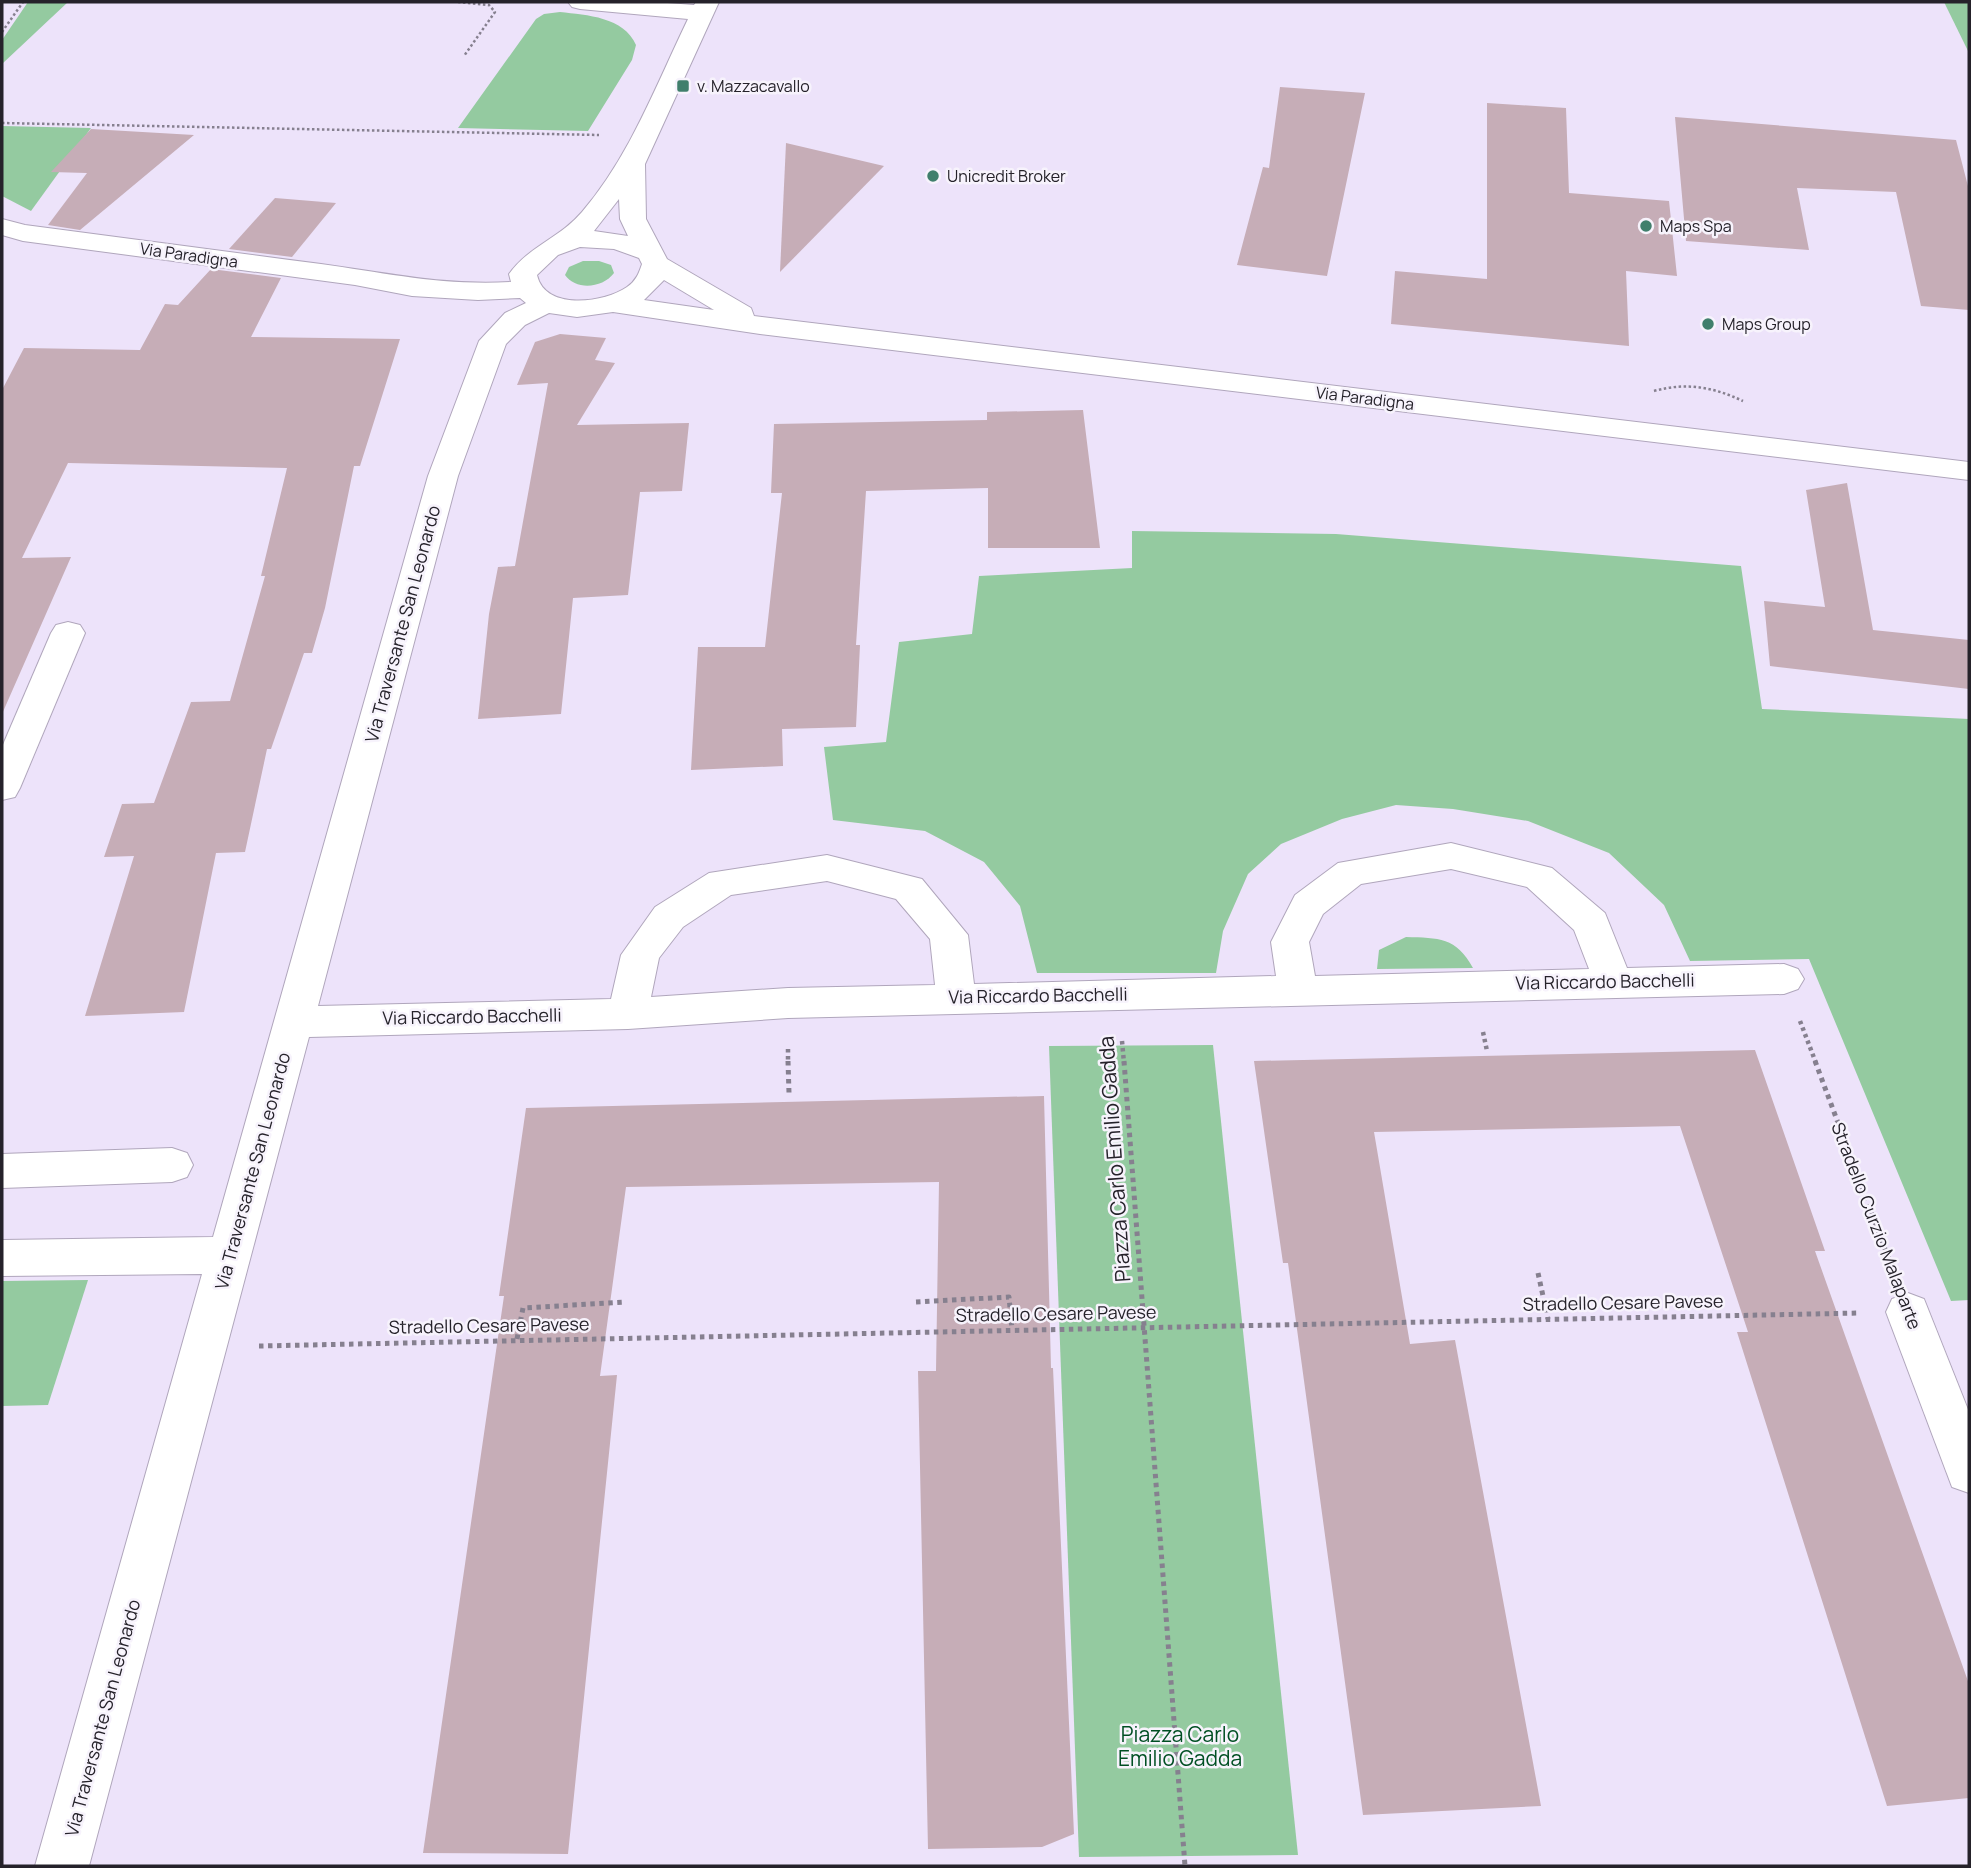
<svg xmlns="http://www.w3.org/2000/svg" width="1971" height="1868" font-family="Manrope,sans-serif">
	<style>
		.green { fill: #94caa0 }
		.building { fill: #c6adb7 }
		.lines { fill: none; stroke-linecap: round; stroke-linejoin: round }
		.minor-casing { stroke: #b0a6bc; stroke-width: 2 }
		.path-far2 { stroke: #86808f; stroke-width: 2.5; stroke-dasharray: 2.5 2.5; stroke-linecap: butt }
		.path-far1 { stroke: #86808f; stroke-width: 4.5; stroke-dasharray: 3.5 3.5; stroke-linecap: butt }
		.path { stroke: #86808f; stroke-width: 5; stroke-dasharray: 4.5 4.5; stroke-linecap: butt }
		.minor { fill: #fff; fill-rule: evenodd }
		.poi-dot { fill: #407f6c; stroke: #f7f3fc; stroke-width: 2.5 }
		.labels { text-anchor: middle; stroke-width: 5; stroke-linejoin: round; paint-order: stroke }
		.far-poi-label { font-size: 16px; fill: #25222a; stroke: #f7f3fc; text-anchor: start }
		.far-street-label { font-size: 16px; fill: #25222a; stroke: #f7f3fc }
		.street-label { font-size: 18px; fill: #25222a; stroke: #f7f3fc }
		.near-street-label { font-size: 21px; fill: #25222a; stroke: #f7f3fc }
		.near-park-label { font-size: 21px; fill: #004f23; stroke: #f7f3fc }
	</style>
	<rect width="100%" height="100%" fill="#ede3fa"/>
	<g class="green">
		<path d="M28 2H68L2 64V40Z"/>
		<path d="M1944 2H1969V53Z"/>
		<path d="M560 12C587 15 624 17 636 45L632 60 588 131 458 128 536 19 544 14Z"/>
		<path d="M2 126 91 128 31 211 2 196Z"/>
		<path d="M583 261H599L611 265 614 273C603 288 576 291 565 275L569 267Z"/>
		<path d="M1132 531 1336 534 1741 566 1762 709 1969 719V1300L1951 1301 1809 959 1690 961 1664 905 1609 853 1528 821 1453 809 1396 805 1342 819 1281 844 1248 874 1223 931 1216 973H1037L1020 906 984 862 925 831 833 820 824 747 886 742 899 642 972 634 979 576 1132 568Z"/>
		<path d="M1406 937C1439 938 1456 937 1473 968L1377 969 1379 950Z"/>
		<path d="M1213 1045 1298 1855 1079 1857 1049 1046Z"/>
		<path d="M88 1280 48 1405 2 1406V1281Z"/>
	</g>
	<g class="building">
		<path d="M1280 87 1365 93 1327 276 1237 265 1263 167 1269 168Z"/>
		<path d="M1487 103 1566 108 1569 193 1669 201 1677 276 1626 271 1629 346 1391 324 1395 271 1487 279Z"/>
		<path d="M1675 117 1956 140 1969 190V310L1921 306 1896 192 1797 188 1809 250 1686 241Z"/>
		<path d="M91 129 194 135 80 230 48 225 87 173 51 172Z"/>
		<path d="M786 143 884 166 780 272Z"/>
		<path d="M275 198 336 203 292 257 229 249Z"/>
		<path d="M211 269 281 278 251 337 400 339 360 466H354L325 608 312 653H304L271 749H267L245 852 216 853 184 1012 85 1016 134 856 104 857 122 804 154 803 191 702 230 701 265 576H261L287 468 68 463 22 558 71 557 2 714V390L24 348 140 350 165 304 178 305Z"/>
		<path d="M560 334 606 338 595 360 615 363 577 425 689 423 682 491 640 492 628 595 573 598 561 714 478 719 489 614 498 567 515 566 548 383 517 385 535 342Z"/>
		<path d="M1083 410 1100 548H988V488L866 491 856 645H860L856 727 782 729 783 766 691 770 698 647H765L782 493H771L774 424 987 420V412Z"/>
		<path d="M1847 483 1873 630 1969 640V689L1770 666 1764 601 1825 607 1806 490Z"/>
		<path d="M1755 1050 1825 1251H1815L1969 1684V1798L1887 1806 1737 1332H1748L1680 1126 1374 1132 1410 1344 1455 1340 1541 1806 1363 1815 1288 1263H1283L1254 1061Z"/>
		<path d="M1044 1096 1051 1368H1053L1074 1834 1042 1847 928 1849 918 1371H936L939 1182 626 1187 600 1376 617 1375 568 1854 423 1853 504 1296H499L526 1108Z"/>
	</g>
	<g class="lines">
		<g class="minor-casing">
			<g id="minor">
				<path d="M568 2H654L694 5 696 2H719L645 164 646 219 667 259 751 308 754 316 1969 462V480L760 334 613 312 577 317 549 313 525 325 506 344 458 476 318 1006 611 999 621 955 655 907 709 873 827 855 922 879 968 935 974 984 1276 976 1271 942 1295 895 1338 863 1451 843 1552 868 1605 913 1627 968 1784 964 1798 969 1804 979 1798 989 1784 994 788 1018 628 1029 309 1037 89 1866H35L202 1274 2 1276V1240L213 1237 428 476 479 341 505 313 526 303 520 298 478 300 412 296 355 285 23 241 2 235V219L25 225C124 238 222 251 321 264 387 273 442 286 511 282L509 274C529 246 560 238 582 212 630 156 656 85 688 19L580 9 572 7ZM619 199 620 219 628 236 594 231ZM580 247 614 249 639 258 642 264C639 273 636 281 627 287 604 303 545 311 537 275L558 255ZM664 280 714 310 644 300ZM1451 869 1527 887 1574 930 1589 969 1315 976 1309 942 1323 914 1361 884ZM827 881 896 899 930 939 935 985 788 988 651 997 659 958 683 927 731 895Z"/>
				<path d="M68 622 80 625 85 633 20 788 15 797 2 800V747L51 633 56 625Z"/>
				<path d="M172 1148 187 1153 193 1165 187 1177 172 1182 2 1188V1154Z"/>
				<path d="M1908 1293 1924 1299 1969 1412V1493L1952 1487 1886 1312 1892 1299Z"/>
			</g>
		</g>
		<g class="path-far2">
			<path d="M458 2 489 5 495 12 464 56"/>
			<path d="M2 32 23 2"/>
			<path d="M2 123 599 135"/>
			<path d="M1654 391C1686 382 1713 387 1743 401"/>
		</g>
		<g class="path-far1">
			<path d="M1800 1021 1816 1063"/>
			<path d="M1483 1032 1487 1051"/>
			<path d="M1122 1041 1124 1063"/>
			<path d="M788 1049V1063"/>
		</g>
		<g class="path">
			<path d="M788 1061 789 1093"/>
			<path d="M1124 1061 1185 1866"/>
			<path d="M1815 1061 1891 1265"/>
			<path d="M1538 1273 1548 1319"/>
			<path d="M916 1302 1009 1297 1012 1329"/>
			<path d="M517 1339 523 1308 625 1302"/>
			<path d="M259 1346 1860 1313"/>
		</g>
		<use href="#minor" class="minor"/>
	</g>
	<g class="poi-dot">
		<rect x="676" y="79" width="14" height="14" rx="3.5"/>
		<circle cx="933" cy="176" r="7"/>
		<circle cx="1646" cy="226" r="7"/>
		<circle cx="1708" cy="324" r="7"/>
	</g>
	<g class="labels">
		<g class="far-poi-label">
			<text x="697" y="92">v. Mazzacavallo</text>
			<text x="947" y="182">Unicredit Broker</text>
			<text x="1660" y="232">Maps Spa</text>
			<text x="1722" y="330">Maps Group</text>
		</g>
		<g class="far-street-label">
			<text transform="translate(189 255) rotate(8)" y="6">Via Paradigna</text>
			<text transform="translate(1365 398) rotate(7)" y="6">Via Paradigna</text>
		</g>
		<g class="street-label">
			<text transform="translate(403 624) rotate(-75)" y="6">Via Traversante San Leonardo</text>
			<text transform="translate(1605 982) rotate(-1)" y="6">Via Riccardo Bacchelli</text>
			<text transform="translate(1038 996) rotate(-1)" y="6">Via Riccardo Bacchelli</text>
			<text transform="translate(472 1017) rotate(-1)" y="6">Via Riccardo Bacchelli</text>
			<text transform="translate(253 1171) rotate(-75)" y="6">Via Traversante San Leonardo</text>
			<text transform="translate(1876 1226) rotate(69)" y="6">Stradello Curzio Malaparte</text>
			<text transform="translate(1623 1303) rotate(-1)" y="6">Stradello Cesare Pavese</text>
			<text transform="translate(1056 1314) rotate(-1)" y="6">Stradello Cesare Pavese</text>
			<text transform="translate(489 1326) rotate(-1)" y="6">Stradello Cesare Pavese</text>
			<text transform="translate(103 1718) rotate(-75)" y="6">Via Traversante San Leonardo</text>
		</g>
		<g class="near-street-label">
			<text transform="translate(1115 1159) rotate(-94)" y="7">Piazza Carlo Emilio Gadda</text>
		</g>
		<g class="near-park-label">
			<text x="1180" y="1742">Piazza Carlo<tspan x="1180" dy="24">Emilio Gadda</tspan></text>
		</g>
	</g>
	<rect width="1971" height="1868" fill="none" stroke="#25222a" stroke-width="7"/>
</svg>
